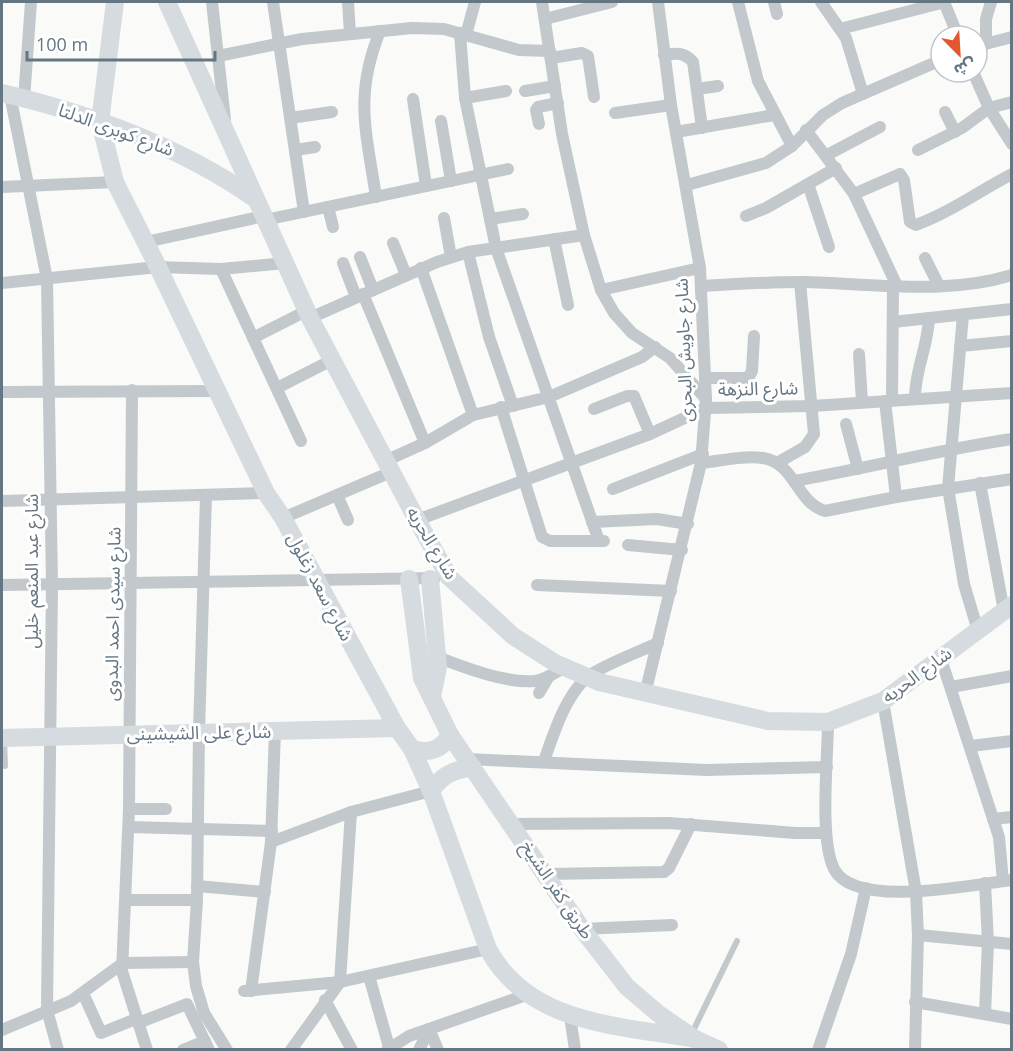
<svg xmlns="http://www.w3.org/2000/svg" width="1013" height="1051" font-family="'Open Sans','Noto Sans Arabic',sans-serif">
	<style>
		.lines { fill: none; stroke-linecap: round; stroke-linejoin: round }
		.lane { stroke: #c3c8cc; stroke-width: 6 }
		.street { stroke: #c3c8cc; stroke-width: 12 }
		.secondary { stroke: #d6dbdf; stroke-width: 18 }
		.labels { text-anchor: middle; stroke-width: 6; stroke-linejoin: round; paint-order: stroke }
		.street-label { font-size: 18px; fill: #657683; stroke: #fff }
	</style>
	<rect width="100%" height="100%" fill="#fafaf8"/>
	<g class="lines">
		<g class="lane">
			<path d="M4 739 5 766"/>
			<path d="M691 1035 737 941"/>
		</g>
		<g class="street">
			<path d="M212 2 225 120"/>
			<path d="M273 2 304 212"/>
			<path d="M348 2 350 33"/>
			<path d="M542 2 562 134 584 235 601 290 614 313 632 333 670 358 706 399"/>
			<path d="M738 2 758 81 792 146"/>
			<path d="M774 2 777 14"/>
			<path d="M821 2 846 38 863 94"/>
			<path d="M944 2 958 36"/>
			<path d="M545 19 612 2"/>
			<path d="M840 29 945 2"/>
			<path d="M460 33 465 98 496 248 599 541"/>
			<path d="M466 35 475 2"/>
			<path d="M986 44V19L991 2"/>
			<path d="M977 46 1012 37"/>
			<path d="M664 55C677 53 684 52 693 62L702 128"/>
			<path d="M218 56 302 39 412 28 444 29 519 50 550 51"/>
			<path d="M551 58 582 53 588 56 594 97"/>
			<path d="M973 72 989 108 1012 144"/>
			<path d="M697 89 718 86"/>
			<path d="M525 91 555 86"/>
			<path d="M10 95 47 279 52 585 47 1010 58 1050"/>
			<path d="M465 98 506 91"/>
			<path d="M24 99 31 2"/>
			<path d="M413 99 426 186"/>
			<path d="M945 112 955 132"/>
			<path d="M615 113 671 105"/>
			<path d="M290 118 332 112"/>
			<path d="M441 121 451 181"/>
			<path d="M539 124 536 110 538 107 558 103"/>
			<path d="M806 130 854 194 897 286"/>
			<path d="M676 132 774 115"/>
			<path d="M295 150 315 147"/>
			<path d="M918 150 962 128 989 108 1012 102"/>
			<path d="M827 155 880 127"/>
			<path d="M808 184 829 247"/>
			<path d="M687 185 766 163 792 146 823 115 842 103 941 60"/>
			<path d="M2 187 115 182"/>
			<path d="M854 194 900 174 904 180 910 222 916 225C951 212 979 191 1012 174"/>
			<path d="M376 197C366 130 354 96 380 31"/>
			<path d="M328 207 333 227"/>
			<path d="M746 216 766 208 836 168"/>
			<path d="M444 218 451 257"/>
			<path d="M490 219 523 214"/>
			<path d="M265 220 508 169"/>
			<path d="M554 239 568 305"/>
			<path d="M146 242 264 216"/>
			<path d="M393 243 406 275"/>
			<path d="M468 252 489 337 513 406"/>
			<path d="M360 257 373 290"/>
			<path d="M925 258 939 286"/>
			<path d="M343 263 356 297"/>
			<path d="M421 268 473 415"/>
			<path d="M221 269 301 441"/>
			<path d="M2 283 158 267 221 269 285 263"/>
			<path d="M701 286C735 284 769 282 802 282 871 283 944 296 1012 275"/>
			<path d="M601 290 700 268"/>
			<path d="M363 294 425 443"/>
			<path d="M963 315 948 488 964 584 978 631"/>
			<path d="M310 318 437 262 468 252 584 235"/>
			<path d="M893 322 1012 309"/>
			<path d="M253 338 306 311"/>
			<path d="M960 346 1012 341"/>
			<path d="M859 354 862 402"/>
			<path d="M705 378H748L752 371 754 336"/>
			<path d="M277 388 332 360"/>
			<path d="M132 390 129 809 122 971 147 1050"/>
			<path d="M2 392 216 391"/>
			<path d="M915 398C915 370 928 346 929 318"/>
			<path d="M892 400 893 285"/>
			<path d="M885 401 896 497"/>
			<path d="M501 407 542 537 550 541H604"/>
			<path d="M594 409 627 396H634L650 434"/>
			<path d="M846 424 858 469"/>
			<path d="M385 461 425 443 473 415 549 397 642 357 655 347"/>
			<path d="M701 463C721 461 743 455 763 458 795 463 796 502 825 511L896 497 1012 479"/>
			<path d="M777 463 805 447 814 434 800 282"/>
			<path d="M794 481C867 468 938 450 1012 439"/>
			<path d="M980 483 1004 611"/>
			<path d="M613 489 703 454"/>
			<path d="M206 495 199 732 197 900 193 962 196 986 204 1013 227 1050"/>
			<path d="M337 495 348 520"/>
			<path d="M2 501 266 493"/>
			<path d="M283 518 391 472"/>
			<path d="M417 520 650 434 706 408 812 406 1012 393"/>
			<path d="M592 522 657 519 688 524"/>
			<path d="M628 545 682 550"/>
			<path d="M2 585 435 578"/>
			<path d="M537 585 671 591"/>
			<path d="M437 657C463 667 507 684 535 681 546 680 556 672 565 667"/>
			<path d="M941 659 999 837 1003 881"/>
			<path d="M951 687 1012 676"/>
			<path d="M539 693 549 676"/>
			<path d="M645 694 701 463 706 399 700 268 671 105 658 2"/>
			<path d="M883 701 916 892 918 935 915 1050"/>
			<path d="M828 722C828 757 819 839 834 869 855 910 975 884 1012 880"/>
			<path d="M971 746 1012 741"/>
			<path d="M467 759 707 770 827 767"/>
			<path d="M544 761C554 733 564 699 586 678 598 667 641 651 658 643"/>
			<path d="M129 809H166"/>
			<path d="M993 819 1012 817"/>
			<path d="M512 824 669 823 795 833H826"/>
			<path d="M129 827 272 831"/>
			<path d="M271 842 351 812 431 791"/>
			<path d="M546 874 664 872 669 868 691 824"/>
			<path d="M197 886 265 892"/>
			<path d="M126 900H197"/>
			<path d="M582 929 672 925"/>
			<path d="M918 935 1012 944"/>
			<path d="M369 976 389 1047"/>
			<path d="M244 991 340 982 351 812"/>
			<path d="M251 991 271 842 275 731"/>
			<path d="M83 993 101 1033 136 1019"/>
			<path d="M325 1000 352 1050"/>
			<path d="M915 1002 1012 1019"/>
			<path d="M985 1014 988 942 985 883"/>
			<path d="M570 1016 575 1050"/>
			<path d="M138 1023 187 1004 209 1050"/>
			<path d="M429 1029 438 1050"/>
			<path d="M2 1030 71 1001 123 963 193 962"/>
			<path d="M183 1050 205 1041"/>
			<path d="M291 1050 340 982 488 949"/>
			<path d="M387 1050 409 1036 526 995"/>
			<path d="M419 1050 429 1029"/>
			<path d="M818 1050 851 954 866 888"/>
		</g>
		<g class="secondary">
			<path d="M115 2 100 122 115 182 158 267 266 493 283 518 397 728 412 749 431 791 488 949C529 1025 619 1025 695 1039"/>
			<path d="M167 2 310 318 417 520 449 577 513 636 555 663 599 682 768 721 828 722 883 701 1012 605"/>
			<path d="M2 93C91 114 178 145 254 198"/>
			<path d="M409 579 422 678 450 735 582 929 627 987 660 1015 695 1039 719 1050"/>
			<path d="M430 579 438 667 432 697"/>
			<path d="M2 738 397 728"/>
			<path d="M412 749C429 754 441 750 450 735"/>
			<path d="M431 791C442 775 454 769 473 768"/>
		</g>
	</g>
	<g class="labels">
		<g class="street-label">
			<text transform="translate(116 130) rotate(20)" y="6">شارع كوبرى الدلتا</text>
			<text transform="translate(684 350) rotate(-92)" y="6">شارع جاويش البحرى</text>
			<text transform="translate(758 389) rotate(-1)" y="6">شارع النزهة</text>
			<text transform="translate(432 543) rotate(59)" y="6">شارع الحريه</text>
			<text transform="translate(32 571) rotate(-90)" y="6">شارع عبد المنعم خليل</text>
			<text transform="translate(320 587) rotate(62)" y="6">شارع سعد زغلول</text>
			<text transform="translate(113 614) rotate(-89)" y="6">شارع سيدى احمد البدوى</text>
			<text transform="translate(917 675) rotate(-36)" y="6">شارع الحريه</text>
			<text transform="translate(199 733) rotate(-1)" y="6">شارع على الشيشينى</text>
			<text transform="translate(557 890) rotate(56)" y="6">طريق كفر الشيخ</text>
		</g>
	</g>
	<rect width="1013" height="1051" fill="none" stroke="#657683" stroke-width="6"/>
	<g transform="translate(959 54) rotate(156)"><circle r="28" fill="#ffffff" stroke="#c1c8cd" stroke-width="1.5"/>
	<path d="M0-4.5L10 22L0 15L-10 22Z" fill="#e4572e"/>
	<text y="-9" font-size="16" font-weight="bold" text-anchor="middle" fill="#657683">ش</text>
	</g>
	<path d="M27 51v9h188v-9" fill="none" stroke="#657683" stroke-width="3"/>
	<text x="36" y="51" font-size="18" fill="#657683" stroke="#ffffff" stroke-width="4.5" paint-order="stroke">100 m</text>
</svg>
